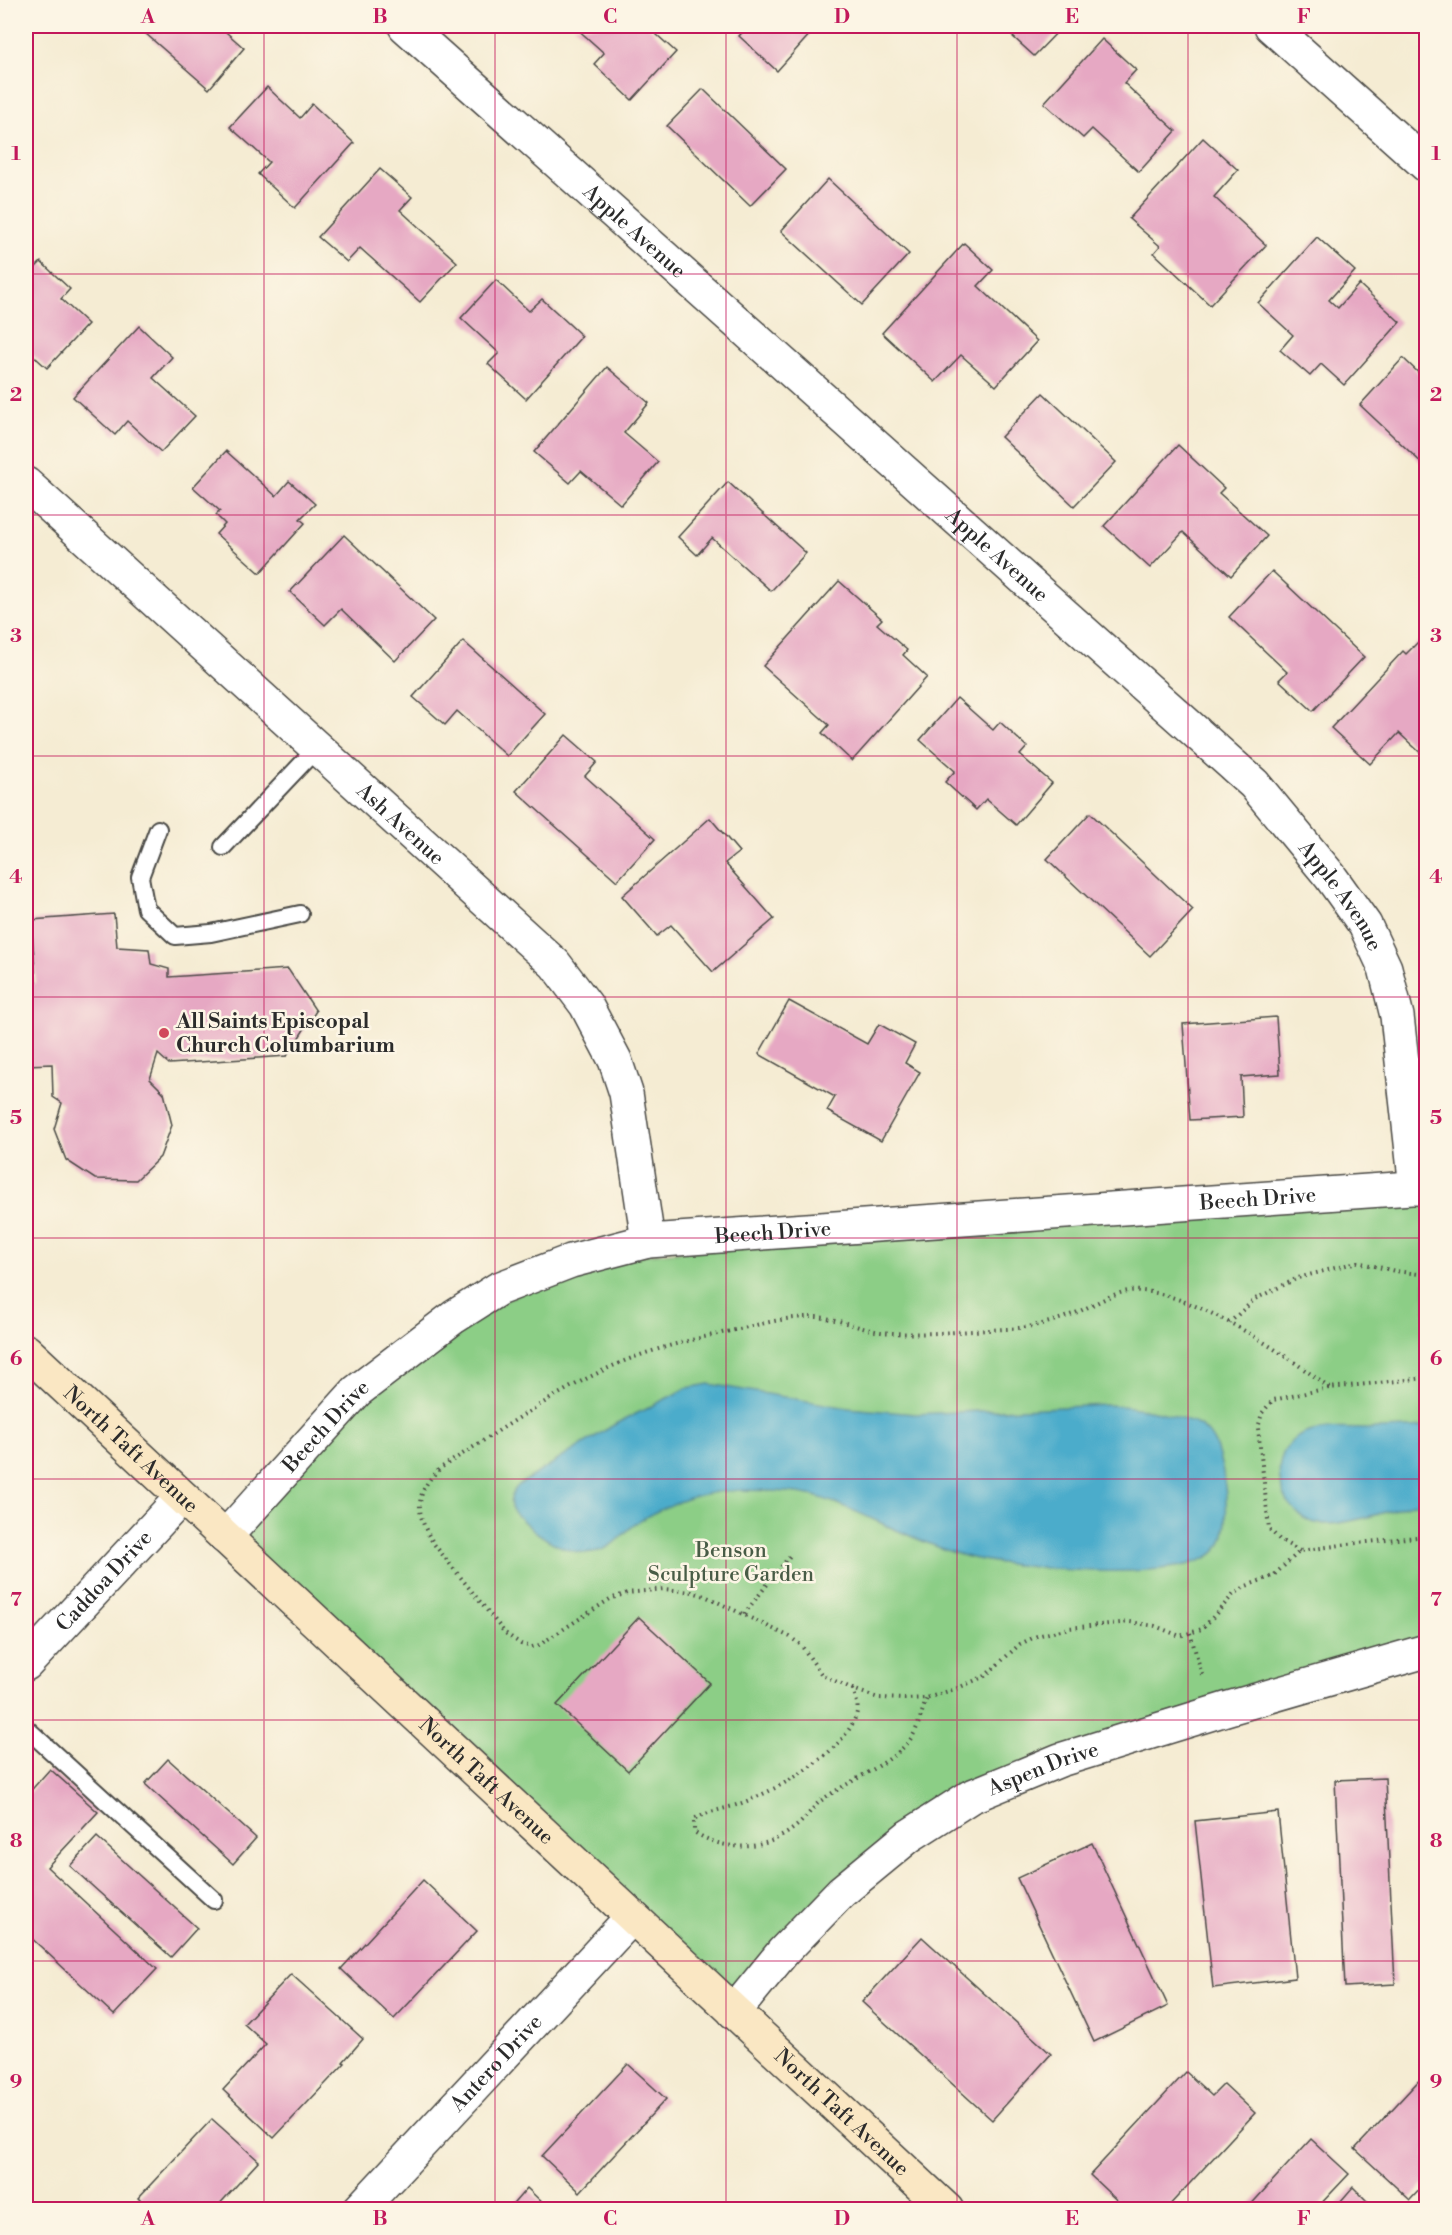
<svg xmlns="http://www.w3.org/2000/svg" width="1452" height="2235" font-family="'Libre Bodoni',serif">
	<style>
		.green { fill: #8cce86; stroke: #5c7c58; stroke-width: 1.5 }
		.water { fill: #4caccb; stroke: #3c6c7b; stroke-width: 1.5 }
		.building { fill: #e6a8c3 }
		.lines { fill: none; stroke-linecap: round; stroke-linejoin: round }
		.lane-casing { stroke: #494844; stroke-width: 20 }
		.street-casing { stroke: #494844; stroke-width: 36 }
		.secondary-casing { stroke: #494844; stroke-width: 36 }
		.path { stroke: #494844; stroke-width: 4; stroke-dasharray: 1.5 4.5; stroke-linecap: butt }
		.lane { stroke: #fff; stroke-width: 16 }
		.street { stroke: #fff; stroke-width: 33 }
		.secondary { stroke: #fae7c3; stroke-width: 33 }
		.grid { fill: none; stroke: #c2185b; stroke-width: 1.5; stroke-opacity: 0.55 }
		.poi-dot { fill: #d1495b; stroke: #fcf5e5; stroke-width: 2 }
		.labels { text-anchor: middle; stroke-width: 5; stroke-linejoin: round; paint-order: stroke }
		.street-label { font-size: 21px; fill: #2b2b2b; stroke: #fcf5e5 }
		.poi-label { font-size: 21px; font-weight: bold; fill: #2b2b2b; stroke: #fcf5e5; text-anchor: start }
		.park-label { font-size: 21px; fill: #485c46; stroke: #fcf5e5 }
		.neatline { fill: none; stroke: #c2185b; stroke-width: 2 }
		.grid-label { font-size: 20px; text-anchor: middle; font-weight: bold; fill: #c2185b }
	</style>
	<rect width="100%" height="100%" fill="#fcf5e5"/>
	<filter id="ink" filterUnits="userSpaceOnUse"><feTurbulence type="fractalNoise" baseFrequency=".0167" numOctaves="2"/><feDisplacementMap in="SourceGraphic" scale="12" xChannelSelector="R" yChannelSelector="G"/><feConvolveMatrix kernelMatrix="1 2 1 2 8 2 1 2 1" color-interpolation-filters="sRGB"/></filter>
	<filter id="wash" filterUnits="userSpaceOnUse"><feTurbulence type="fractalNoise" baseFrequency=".008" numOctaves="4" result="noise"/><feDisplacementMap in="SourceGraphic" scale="24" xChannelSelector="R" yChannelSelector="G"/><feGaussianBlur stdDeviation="1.35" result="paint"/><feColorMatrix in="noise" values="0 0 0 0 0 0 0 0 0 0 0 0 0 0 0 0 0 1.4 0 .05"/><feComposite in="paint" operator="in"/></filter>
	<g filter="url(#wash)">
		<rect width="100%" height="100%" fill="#f5ecd3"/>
		<path class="green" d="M1426 1187V1651L1229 1708 909 1836 734 2012 225 1537 357 1391 571 1261Z"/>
		<g class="water">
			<path d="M709 1384 848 1408 915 1414 1107 1405C1131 1406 1186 1414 1204 1429 1214 1438 1217 1448 1220 1460 1226 1481 1232 1532 1217 1550 1186 1586 1008 1568 964 1556 931 1546 900 1532 870 1518 847 1508 823 1496 798 1493 758 1489 715 1487 678 1502 664 1508 649 1514 637 1523 626 1530 617 1543 606 1548 575 1564 536 1535 516 1514 506 1505 511 1492 520 1484L612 1426 687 1388Z"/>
			<path d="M1426 1427V1499C1403 1507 1337 1529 1315 1523 1277 1512 1264 1451 1303 1434 1324 1426 1349 1429 1371 1429 1390 1429 1408 1428 1426 1427Z"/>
		</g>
		<g id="blocks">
			<g class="building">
				<path d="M137 26H219L244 48 209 89Z"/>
				<path d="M574 26H647L676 52 632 100 594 64 604 53Z"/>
				<path d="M748 26H803L811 33 777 71 739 36Z"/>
				<path d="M1001 26H1063L1034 56Z"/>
				<path d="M1102 39 1136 70 1124 83 1176 131 1139 172 1092 129 1083 138 1044 103Z"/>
				<path d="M267 87 300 118 312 104 354 143 295 208 258 174 269 162 230 127Z"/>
				<path d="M703 89 786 169 750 206 667 126Z"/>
				<path d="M1203 138 1238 170 1214 197 1266 245 1210 305 1154 253 1160 246 1129 219Z"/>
				<path d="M380 169 412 197 400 210 457 262 420 302 360 248 347 262 318 237Z"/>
				<path d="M828 179 909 254 862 305 781 231Z"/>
				<path d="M1317 237 1355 271 1329 300 1338 308 1359 284 1400 322 1344 385 1321 364 1310 376 1280 350 1293 335 1258 303Z"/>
				<path d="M964 243 993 270 978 286 1037 341 996 386 961 355 935 382 882 333Z"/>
				<path d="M41 262 70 289 61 299 88 324 47 368 26 349V269L30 273Z"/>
				<path d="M496 280 529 311 542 299 582 336 526 399 488 364 499 353 461 318Z"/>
				<path d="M139 326 172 357 153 378 195 416 161 452 127 421 115 435 73 397Z"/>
				<path d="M1403 358 1426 380V467L1360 405Z"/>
				<path d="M607 367 649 403 624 433 658 462 621 505 581 471 570 483 534 452Z"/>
				<path d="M1043 393 1116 462 1074 506 1001 437Z"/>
				<path d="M1178 445 1224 488 1219 493 1267 536 1231 576 1183 532 1150 568 1104 526Z"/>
				<path d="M226 451 276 496 289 481 315 504 300 519 305 523 260 573 216 534 225 524 216 515 220 511 193 487Z"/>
				<path d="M728 482 806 553 771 591 712 538 697 555 678 537Z"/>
				<path d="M344 535 434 620 395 661 341 609 325 625 290 592Z"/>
				<path d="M1272 571 1364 657 1313 711 1279 680 1287 672 1229 617Z"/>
				<path d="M839 581 882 619 877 624 907 650 903 655 927 677 852 761 822 733 829 725 763 666Z"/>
				<path d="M463 641 545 714 507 756 457 711 445 725 413 697Z"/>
				<path d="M1419 641 1426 649V758L1399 733 1370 764 1331 728 1403 651 1406 654Z"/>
				<path d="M957 698 993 730 1000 722 1027 747 1020 755 1052 783 1016 825 986 799 976 810 945 782 955 771 920 740Z"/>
				<path d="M566 735 597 762 585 776 655 839 617 881 516 791Z"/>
				<path d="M1090 813 1193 910 1150 956 1047 859Z"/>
				<path d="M710 818 739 852 725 863 774 919 713 972 671 925 657 936 622 896Z"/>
				<path d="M114 914 117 947 149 949 151 964 169 969V977L288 969 316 1011 287 1056 169 1064 158 1054 150 1079 164 1093 172 1125 160 1157 136 1180 95 1179 66 1160 54 1129 62 1103 53 1097 52 1064 26 1065V984L36 983 31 920Z"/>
				<path d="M789 1001 867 1044 879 1024 915 1044 905 1063 920 1072 881 1141 827 1111 835 1097 759 1054Z"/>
				<path d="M1276 1017 1280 1074 1241 1077 1243 1117 1190 1120 1183 1024Z"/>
				<path d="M639 1617 710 1683 628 1771 557 1705Z"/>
				<path d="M168 1759 256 1838 233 1864 145 1784Z"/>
				<path d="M50 1769 98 1812 47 1867 157 1969 114 2015 26 1933V1796Z"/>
				<path d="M1385 1778 1395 1984 1345 1987 1335 1780Z"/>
				<path d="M1278 1812 1295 1978 1213 1988 1195 1821Z"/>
				<path d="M97 1837 197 1928 171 1957 70 1866Z"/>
				<path d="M1092 1843 1168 2006 1094 2042 1017 1878Z"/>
				<path d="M423 1880 477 1931 394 2019 341 1969Z"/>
				<path d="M922 1937 1051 2054 992 2120 862 2002Z"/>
				<path d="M291 1974 363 2039 343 2062 345 2063 274 2138 223 2090 266 2044 244 2024Z"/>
				<path d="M628 2064 666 2099 580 2192 542 2156Z"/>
				<path d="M1186 2072 1212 2096 1224 2084 1255 2113 1165 2210H1127L1090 2175Z"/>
				<path d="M1426 2073V2183L1410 2200 1355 2149Z"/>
				<path d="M212 2119 259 2161 214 2210H147L148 2208 138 2198Z"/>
				<path d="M1311 2139 1349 2174 1315 2210H1246Z"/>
				<path d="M1353 2187 1376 2210H1333Z"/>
				<path d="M527 2188 550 2210H508Z"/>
			</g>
		</g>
	</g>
	<g filter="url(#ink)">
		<use href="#blocks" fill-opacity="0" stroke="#494844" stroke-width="1.5"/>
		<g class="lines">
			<g class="lane-casing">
				<g id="lane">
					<path d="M158 829 140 877 146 909 175 936 211 933 300 914"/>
					<path d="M223 847 317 748"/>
					<path d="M26 1728 214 1900"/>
				</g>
			</g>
			<g class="street-casing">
				<g id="street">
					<path id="s1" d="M405 26 1254 784 1330 876 1365 925 1385 968 1397 1016 1416 1188"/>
					<path d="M1271 26 1426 165"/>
					<path id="s2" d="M26 484 555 964 586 1005 615 1060 626 1093 648 1241"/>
					<path id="s3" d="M225 1537 357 1391 454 1317 498 1289 571 1261 648 1241 1426 1187"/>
					<path id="s4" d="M26 1664 182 1497"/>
					<path id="s5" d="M734 2012 783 1952 841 1892 909 1836 970 1797 1060 1760 1229 1708 1426 1651"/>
					<path id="s6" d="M359 2210 632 1917"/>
				</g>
			</g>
			<g class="secondary-casing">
				<g id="secondary">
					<path id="s7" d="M26 1351 947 2210"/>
				</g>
			</g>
			<g class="path">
				<path d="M1229 1323 1255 1299 1298 1278 1357 1262 1395 1271 1426 1275"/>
				<path d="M1329 1388C1288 1355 1183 1285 1129 1291 1113 1293 1095 1304 1080 1311 1057 1321 1032 1328 1006 1329 966 1331 921 1336 881 1332 859 1329 838 1318 816 1317 789 1316 761 1324 735 1330 695 1339 653 1348 615 1365 554 1392 498 1432 442 1467 413 1492 415 1514 434 1544L505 1633 521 1644 532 1647 539 1645 610 1599 627 1593 664 1589 692 1592 705 1596 790 1637 801 1645 822 1675 853 1689 878 1698 905 1699 927 1698 958 1688 985 1676 1020 1644 1037 1636 1069 1628 1130 1622 1155 1626 1180 1636 1202 1629 1233 1595 1246 1586 1273 1576 1300 1551 1348 1544 1426 1536"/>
				<path d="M1300 1551 1280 1540 1269 1529 1258 1428 1262 1413 1273 1400 1329 1388 1426 1378"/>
				<path d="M744 1614 792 1553"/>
				<path d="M1190 1633 1203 1678"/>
				<path d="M853 1689C855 1696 859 1705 857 1712 847 1753 771 1794 733 1806 719 1810 707 1812 694 1819V1832C729 1854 769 1851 800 1823 808 1816 813 1806 822 1800 847 1781 895 1763 912 1737 919 1726 922 1710 927 1698"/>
			</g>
			<use href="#lane" class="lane"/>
			<use href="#street" class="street"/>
			<use href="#secondary" class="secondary"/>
		</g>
	</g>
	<path class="grid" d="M264 26V2210M495 26V2210M726 26V2210M957 26V2210M1188 26V2210M26 274H1426M26 515H1426M26 756H1426M26 997H1426M26 1238H1426M26 1479H1426M26 1720H1426M26 1961H1426"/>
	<circle class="poi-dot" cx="164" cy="1033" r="6"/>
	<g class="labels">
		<g class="street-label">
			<text dy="7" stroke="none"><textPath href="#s1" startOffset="308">Apple Avenue</textPath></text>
			<text dy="7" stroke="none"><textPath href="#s1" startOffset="794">Apple Avenue</textPath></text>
			<text dy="7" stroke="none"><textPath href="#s2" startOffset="506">Ash Avenue</textPath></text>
			<text dy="7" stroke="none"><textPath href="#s1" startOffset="1280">Apple Avenue</textPath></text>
			<text dy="7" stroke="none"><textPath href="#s3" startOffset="1140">Beech Drive</textPath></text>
			<text dy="7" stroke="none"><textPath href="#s3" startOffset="654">Beech Drive</textPath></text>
			<text dy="7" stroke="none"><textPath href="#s3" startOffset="150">Beech Drive</textPath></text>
			<text dy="7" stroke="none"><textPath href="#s7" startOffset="144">North Taft Avenue</textPath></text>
			<text dy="7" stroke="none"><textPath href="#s4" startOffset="114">Caddoa Drive</textPath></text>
			<text dy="7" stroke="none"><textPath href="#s5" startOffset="400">Aspen Drive</textPath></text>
			<text dy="7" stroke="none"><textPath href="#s7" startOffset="630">North Taft Avenue</textPath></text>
			<text dy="7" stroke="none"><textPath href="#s6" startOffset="201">Antero Drive</textPath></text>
			<text dy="7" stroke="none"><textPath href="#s7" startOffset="1116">North Taft Avenue</textPath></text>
		</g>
		<g class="poi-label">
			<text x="176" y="1028">All Saints Episcopal<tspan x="176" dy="24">Church Columbarium</tspan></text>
		</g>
		<g class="park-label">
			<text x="731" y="1557">Benson<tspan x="731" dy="24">Sculpture Garden</tspan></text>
		</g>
	</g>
	<rect width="1452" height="2235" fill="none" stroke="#fcf5e5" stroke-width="66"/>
	<rect x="33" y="33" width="1386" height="2169" class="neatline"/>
	<g class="grid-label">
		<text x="148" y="23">A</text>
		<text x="380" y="23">B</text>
		<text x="610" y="23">C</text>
		<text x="842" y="23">D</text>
		<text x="1072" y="23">E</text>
		<text x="1304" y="23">F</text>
		<text x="16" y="160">1</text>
		<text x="1436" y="160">1</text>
		<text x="16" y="401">2</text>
		<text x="1436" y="401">2</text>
		<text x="16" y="642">3</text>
		<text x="1436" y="642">3</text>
		<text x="16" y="883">4</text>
		<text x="1436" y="883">4</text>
		<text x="16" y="1124">5</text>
		<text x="1436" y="1124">5</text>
		<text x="16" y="1365">6</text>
		<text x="1436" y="1365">6</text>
		<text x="16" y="1606">7</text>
		<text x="1436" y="1606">7</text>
		<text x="16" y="1847">8</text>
		<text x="1436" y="1847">8</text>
		<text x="16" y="2088">9</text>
		<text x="1436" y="2088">9</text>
		<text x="148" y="2225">A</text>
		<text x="380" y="2225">B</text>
		<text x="610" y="2225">C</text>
		<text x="842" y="2225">D</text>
		<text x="1072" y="2225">E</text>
		<text x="1304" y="2225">F</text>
	</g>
</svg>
